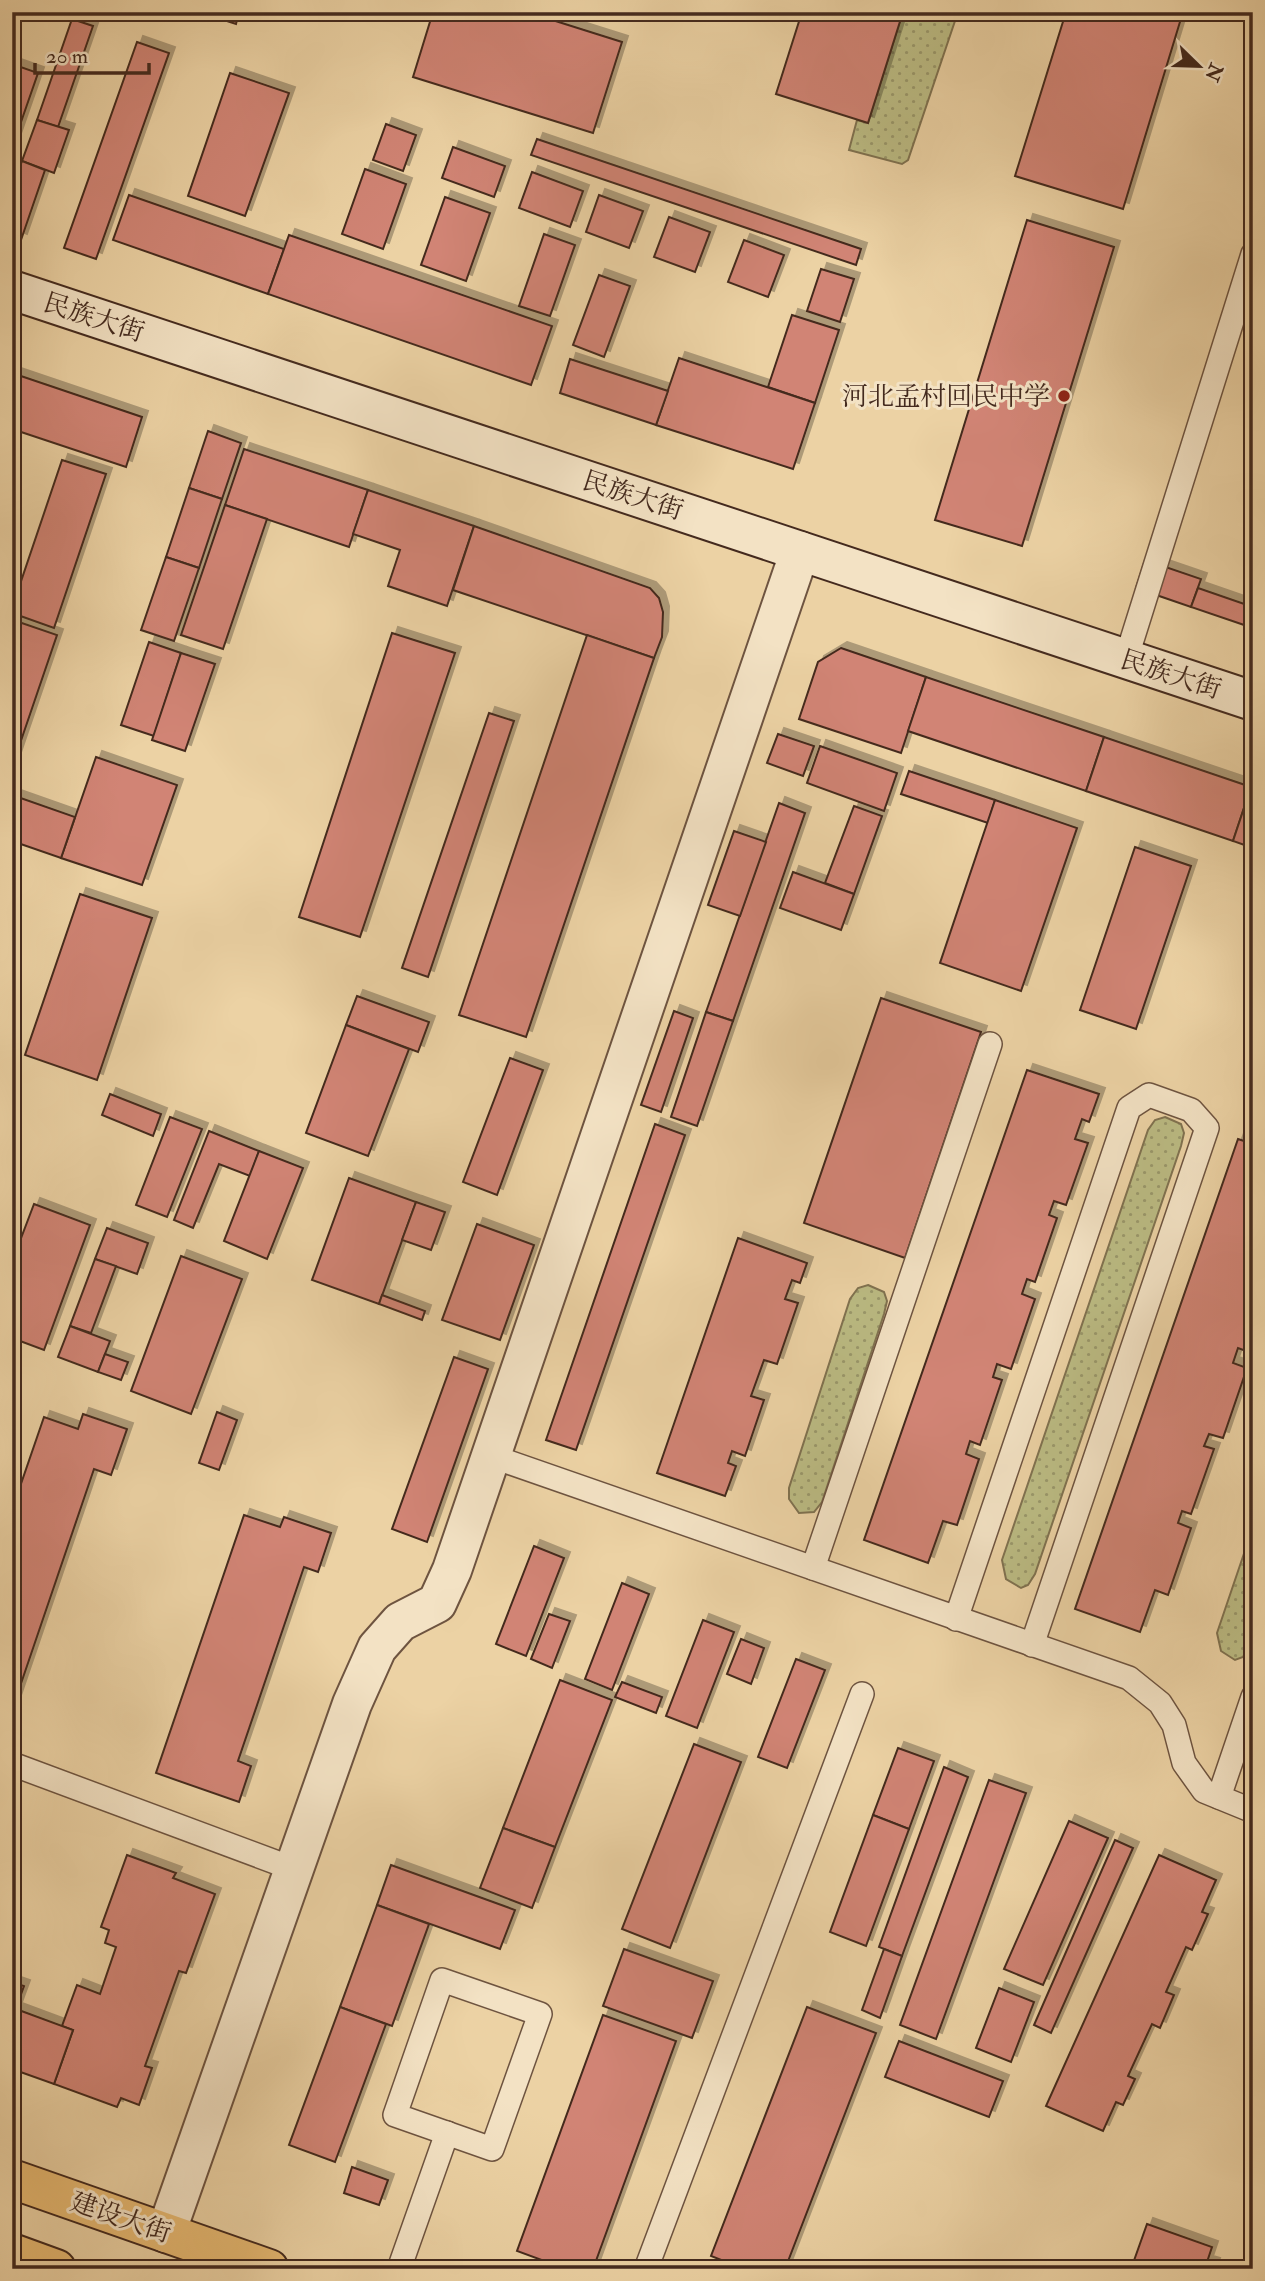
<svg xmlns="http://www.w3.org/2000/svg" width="1265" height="2281" font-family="'IM FELL Double Pica','Noto Serif SC',serif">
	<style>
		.grass { fill: url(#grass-dots); stroke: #807250; stroke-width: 2 }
		.building { fill: #d18474; stroke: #442a1e; stroke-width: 2; filter: url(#shadow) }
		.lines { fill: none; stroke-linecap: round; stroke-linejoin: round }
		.lane-casing { stroke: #6e5440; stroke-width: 26 }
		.street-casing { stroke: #6e5440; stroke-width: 42 }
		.secondary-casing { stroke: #442a1e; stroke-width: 42 }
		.primary-casing { stroke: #442a1e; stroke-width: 42 }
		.lane { stroke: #f3e2c4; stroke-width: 23 }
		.street { stroke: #f3e2c4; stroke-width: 38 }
		.secondary { stroke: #f3e2c4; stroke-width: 38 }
		.primary { stroke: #e6b972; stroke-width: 38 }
		.poi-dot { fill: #8f2418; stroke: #f3e2c4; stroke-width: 2.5 }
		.labels { text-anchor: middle; stroke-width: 6; stroke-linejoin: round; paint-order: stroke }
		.street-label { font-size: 26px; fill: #442a1e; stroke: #f3e2c4 }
		.poi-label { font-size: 26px; fill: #442a1e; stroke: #f3e2c4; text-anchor: end }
	</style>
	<defs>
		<pattern id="grass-dots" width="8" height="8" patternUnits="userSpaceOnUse" patternTransform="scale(1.75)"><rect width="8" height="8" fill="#bbbb83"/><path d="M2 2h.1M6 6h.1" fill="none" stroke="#9a986b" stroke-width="1.8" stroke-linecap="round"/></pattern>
		<filter id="shadow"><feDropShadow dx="6" dy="-6" stdDeviation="0" flood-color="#0004"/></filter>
	</defs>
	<rect width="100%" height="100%" fill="#ecd2a4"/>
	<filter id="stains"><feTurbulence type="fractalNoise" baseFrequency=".00286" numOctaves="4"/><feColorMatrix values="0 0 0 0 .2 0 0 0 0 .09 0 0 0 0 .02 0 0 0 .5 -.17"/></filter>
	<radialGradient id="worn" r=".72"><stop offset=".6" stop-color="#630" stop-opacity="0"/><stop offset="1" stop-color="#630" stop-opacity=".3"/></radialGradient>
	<g class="grass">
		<path d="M903 12H958L908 160 902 164 849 150 857 120 868 123Z"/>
		<path d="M1165 1117 1181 1124 1184 1133 1181 1146 1035 1574 1028 1585 1021 1588 1006 1579 1002 1560 1148 1130 1155 1120Z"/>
		<path d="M868 1285 884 1292 887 1301 884 1314 822 1502 814 1512 799 1513 789 1499V1488L850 1299 858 1288Z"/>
		<path d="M1253 1527V1639L1243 1657 1235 1660 1221 1651 1217 1633Z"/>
	</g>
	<g class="building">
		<path d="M199 12H239L236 24Z"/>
		<path d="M433 12H527L622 42 593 133 413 77Z"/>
		<path d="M802 12H903L868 123 776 94Z"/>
		<path d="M1066 12H1183L1123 209 1015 176Z"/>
		<path d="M72 19 93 26 58 127 37 120Z"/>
		<path d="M137 42 169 53 96 259 64 248Z"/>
		<path d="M12 64 38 73 12 148Z"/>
		<path d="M230 73 289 93 245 216 188 196Z"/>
		<path d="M37 120 69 130 54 173 22 161Z"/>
		<path d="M386 124 416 135 403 171 373 160Z"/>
		<path d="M537 139 861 249 856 265 531 155Z"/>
		<path d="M453 147 505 166 494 197 442 178Z"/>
		<path d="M22 161 45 170 21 240 12 236V188Z"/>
		<path d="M365 169 406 184 383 249 342 234Z"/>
		<path d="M532 172 583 191 570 227 519 208Z"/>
		<path d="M129 195 284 249 268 294 113 240Z"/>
		<path d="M599 195 643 211 629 248 586 232Z"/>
		<path d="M445 197 490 213 466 281 421 265Z"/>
		<path d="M669 217 710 232 695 272 654 257Z"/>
		<path d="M1027 220 1114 247 1022 546 935 520Z"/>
		<path d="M544 234 575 245 550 316 519 306Z"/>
		<path d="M289 235 552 326 531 385 268 294Z"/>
		<path d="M744 240 784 255 768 297 728 282Z"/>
		<path d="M821 269 854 279 840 322 807 311Z"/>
		<path d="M599 275 630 286 604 357 573 345Z"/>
		<path d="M792 315 839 330 815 403 768 387Z"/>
		<path d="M679 358 815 403 793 469 656 425Z"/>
		<path d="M570 359 668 391 656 425 560 393Z"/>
		<path d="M12 373 142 417 126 467 12 429Z"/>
		<path d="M208 431 241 443 222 499 189 488Z"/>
		<path d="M244 449 368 490 349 547 225 505Z"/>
		<path d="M62 460 106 474 54 628 12 613V608Z"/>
		<path d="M189 488 222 499 199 568 166 557Z"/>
		<path d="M368 490 474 526 447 606 388 586 400 550 353 534Z"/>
		<path d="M225 505 267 519 223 649 181 635Z"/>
		<path d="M474 526 650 588 659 598 663 612 662 637 654 658 453 590Z"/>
		<path d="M166 557 199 568 174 641 141 630Z"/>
		<path d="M1145 560 1201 579 1191 607 1136 588Z"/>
		<path d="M1198 588 1253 607V628L1191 607Z"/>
		<path d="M13 620 57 635 12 767V621Z"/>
		<path d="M392 633 455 653 360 937 299 917Z"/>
		<path d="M587 635 654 658 526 1037 459 1015Z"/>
		<path d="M149 642 181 653 154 736 121 725Z"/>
		<path d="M841 648 926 677 901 753 799 719 818 662Z"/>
		<path d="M181 653 215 664 185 751 152 740Z"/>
		<path d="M926 677 1104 737 1086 791 908 731Z"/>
		<path d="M489 713 514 721 428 977 402 968Z"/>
		<path d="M778 734 814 746 803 776 767 763Z"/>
		<path d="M1104 737 1251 787 1233 841 1086 791Z"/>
		<path d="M820 746 897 773 884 811 807 783Z"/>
		<path d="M96 757 177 785 142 885 61 858Z"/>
		<path d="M909 771 995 800 988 823 901 794Z"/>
		<path d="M1251 787H1253V848L1233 841Z"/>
		<path d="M12 795 75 817 61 858 12 841Z"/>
		<path d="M995 800 1077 828 1021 991 940 963Z"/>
		<path d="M779 803 805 813 733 1021 706 1012Z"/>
		<path d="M854 806 882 816 854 894 825 883Z"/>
		<path d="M734 831 766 842 740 916 708 905Z"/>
		<path d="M1135 847 1191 866 1136 1029 1080 1010Z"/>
		<path d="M793 872 854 894 841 930 780 908Z"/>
		<path d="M80 894 152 918 97 1080 25 1055Z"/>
		<path d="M357 996 429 1022 418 1052 346 1025Z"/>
		<path d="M881 998 981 1032 905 1258 804 1223Z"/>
		<path d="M674 1011 693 1018 661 1112 641 1105Z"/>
		<path d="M706 1012 733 1021 697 1126 671 1117Z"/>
		<path d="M346 1025 409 1049 368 1156 306 1133Z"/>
		<path d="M510 1058 543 1070 497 1195 463 1182Z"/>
		<path d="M1027 1070 1099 1094 1089 1122 1082 1119 1075 1139 1088 1143 1066 1205 1054 1201 1049 1215 1057 1218 1035 1282 1027 1279 1022 1294 1035 1299 1011 1369 997 1364 993 1377 1002 1380 980 1445 970 1441 966 1454 979 1459 957 1525 943 1521 928 1563 864 1540Z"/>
		<path d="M110 1094 161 1114 153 1136 102 1115Z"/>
		<path d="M170 1117 202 1129 167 1217 136 1205Z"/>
		<path d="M655 1124 685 1135 576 1450 546 1440Z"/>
		<path d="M209 1131 259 1151 250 1176 219 1164 193 1228 174 1220Z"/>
		<path d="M1238 1139 1253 1144V1333L1246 1351 1238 1348 1233 1363 1247 1368 1223 1438 1209 1434 1204 1446 1214 1449 1191 1514 1182 1511 1178 1523 1191 1528 1168 1595 1155 1590 1140 1632 1075 1609Z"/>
		<path d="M259 1151 303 1168 267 1259 224 1241Z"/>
		<path d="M349 1178 416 1202 379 1304 312 1280Z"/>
		<path d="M416 1202 445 1212 431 1250 402 1240Z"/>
		<path d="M34 1204 90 1225 44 1350 12 1338V1262Z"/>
		<path d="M477 1224 534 1245 500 1340 442 1320Z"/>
		<path d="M107 1228 148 1243 137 1274 95 1259Z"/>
		<path d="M738 1238 807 1263 800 1283 792 1280 785 1299 798 1303 777 1364 764 1360 751 1396 764 1400 745 1456 732 1451 728 1463 736 1466 725 1496 657 1473Z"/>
		<path d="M181 1256 242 1279 191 1414 131 1391Z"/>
		<path d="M95 1259 116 1266 91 1333 70 1326Z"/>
		<path d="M382 1295 425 1311 422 1320 379 1304Z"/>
		<path d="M70 1326 110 1341 98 1372 58 1357Z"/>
		<path d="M105 1354 128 1362 121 1380 98 1372Z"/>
		<path d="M454 1357 488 1369 427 1542 392 1529Z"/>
		<path d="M217 1412 237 1420 219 1470 199 1463Z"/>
		<path d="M83 1414 127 1429 111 1475 94 1469 12 1710V1510L44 1417 78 1429Z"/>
		<path d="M244 1515 280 1527 284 1517 331 1533 318 1572 304 1567 238 1761 251 1766 239 1802 156 1773Z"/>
		<path d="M534 1546 564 1558 526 1656 496 1644Z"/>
		<path d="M622 1583 649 1594 612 1690 585 1679Z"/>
		<path d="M549 1614 570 1621 552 1668 531 1659Z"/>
		<path d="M703 1620 734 1632 697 1728 666 1716Z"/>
		<path d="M741 1639 764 1648 751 1684 727 1674Z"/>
		<path d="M796 1659 825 1670 787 1768 758 1757Z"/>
		<path d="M560 1680 612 1700 555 1847 503 1828Z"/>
		<path d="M622 1682 662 1697 656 1713 615 1697Z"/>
		<path d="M694 1744 741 1762 670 1948 622 1929Z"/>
		<path d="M898 1748 934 1761 909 1829 873 1815Z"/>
		<path d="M944 1767 968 1777 902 1956 879 1947Z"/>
		<path d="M989 1780 1026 1793 936 2039 900 2025Z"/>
		<path d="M873 1815 909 1829 866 1946 830 1932Z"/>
		<path d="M1069 1821 1108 1838 1043 1985 1004 1969Z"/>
		<path d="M503 1828 555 1847 532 1908 480 1888Z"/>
		<path d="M1115 1840 1133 1848 1051 2033 1034 2025Z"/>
		<path d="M127 1855 176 1873 173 1878 215 1894 186 1973 179 1971 145 2066 152 2068 139 2105 121 2098 117 2107 54 2084 73 2030 62 2026 77 1985 100 1994 116 1947 105 1943 109 1930 101 1927Z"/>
		<path d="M1159 1855 1216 1880 1202 1912 1208 1914 1192 1950 1186 1947 1166 1992 1174 1995 1160 2028 1152 2024 1128 2076 1135 2079 1123 2105 1116 2102 1103 2131 1046 2106Z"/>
		<path d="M391 1865 515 1910 500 1949 377 1905Z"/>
		<path d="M377 1905 429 1924 392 2026 340 2007Z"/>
		<path d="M624 1949 713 1981 692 2038 603 2006Z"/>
		<path d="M884 1949 902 1956 880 2018 862 2010Z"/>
		<path d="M12 1982 24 1986 12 2019Z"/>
		<path d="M999 1988 1034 2002 1011 2062 976 2048Z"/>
		<path d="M340 2007 386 2024 335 2162 289 2145Z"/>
		<path d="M807 2007 876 2033 785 2269H744L711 2256Z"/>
		<path d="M16 2009 73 2030 54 2084 12 2069V2019Z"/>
		<path d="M603 2015 676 2041 593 2269H566L517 2251Z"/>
		<path d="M899 2041 1003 2081 989 2117 885 2077Z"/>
		<path d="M352 2167 388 2180 379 2205 344 2193Z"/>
		<path d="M1147 2224 1212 2247 1207 2262 1214 2264 1212 2269H1131Z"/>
	</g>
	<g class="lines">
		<g class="lane-casing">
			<g id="lane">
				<path d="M1126 659 1253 254"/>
				<path d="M491 1456 1129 1678 1160 1703 1174 1725 1184 1763 1204 1791 1253 1811"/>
				<path d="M813 1568 990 1044"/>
				<path d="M956 1619 1129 1108 1149 1095 1191 1110 1207 1128 1032 1645"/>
				<path d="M12 1764 294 1869"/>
				<path d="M1219 1797 1253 1697"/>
				<path d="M442 1980 540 2014 492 2149 395 2115Z"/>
				<path d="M399 2269 447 2133"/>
				<path d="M646 2269 862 1694"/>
			</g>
		</g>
		<g class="street-casing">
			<path id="street" d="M166 2233 352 1704 377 1648 400 1622 437 1603 452 1570 800 551"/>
		</g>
		<g class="secondary-casing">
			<path id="secondary" d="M12 290 1253 701"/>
		</g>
		<g class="primary-casing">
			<g id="primary">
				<path d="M12 2179 269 2269"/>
				<path d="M12 2253 56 2269"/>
			</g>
		</g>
		<use href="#lane" class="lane"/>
		<use href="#street" class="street"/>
		<use href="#secondary" class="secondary"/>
		<use href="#primary" class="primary"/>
	</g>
	<circle class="poi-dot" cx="1064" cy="396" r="7"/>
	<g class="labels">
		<g class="street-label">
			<text transform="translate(94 317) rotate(18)" y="9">民族大街</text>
			<text transform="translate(633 495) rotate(18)" y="9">民族大街</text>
			<text transform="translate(1171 674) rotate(18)" y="9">民族大街</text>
			<text transform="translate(121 2217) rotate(19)" y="9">建设大街</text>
		</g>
		<g class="poi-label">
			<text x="1050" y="405">河北孟村回民中学</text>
		</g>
	</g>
	<rect width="1265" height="2281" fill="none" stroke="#ecd2a4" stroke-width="42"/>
	<rect x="14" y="14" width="1237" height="2253" fill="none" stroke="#442a1e" stroke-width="3.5"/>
	<rect x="21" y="21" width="1223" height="2239" fill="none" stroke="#442a1e" stroke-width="2"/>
	<g transform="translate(1199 66) rotate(113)" stroke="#f3e2c4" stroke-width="5" paint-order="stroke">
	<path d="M0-5L12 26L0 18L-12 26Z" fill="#442a1e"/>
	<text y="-10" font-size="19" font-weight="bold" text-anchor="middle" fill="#442a1e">N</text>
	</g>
	<path d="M35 63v10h114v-10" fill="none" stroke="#442a1e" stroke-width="3.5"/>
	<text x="46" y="63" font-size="21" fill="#442a1e" stroke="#f3e2c4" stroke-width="5" paint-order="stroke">20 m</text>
	<rect width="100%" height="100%" filter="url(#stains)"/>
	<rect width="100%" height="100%" fill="url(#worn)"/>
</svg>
